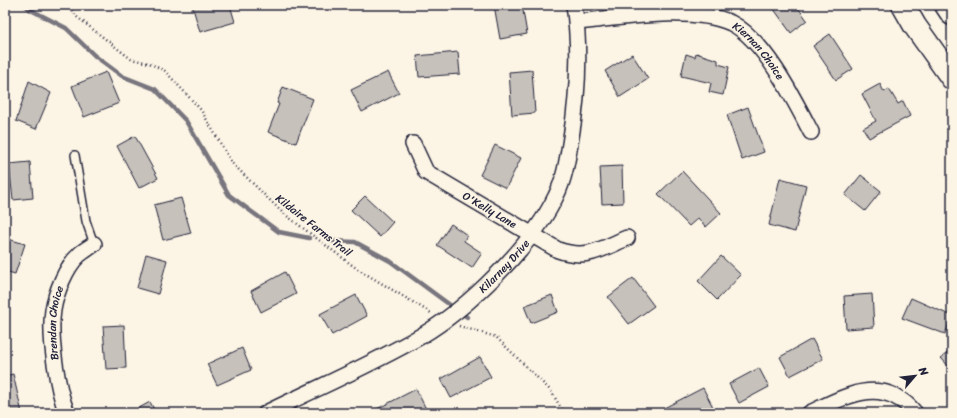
<svg xmlns="http://www.w3.org/2000/svg" width="957" height="418" font-family="Sriracha,sans-serif">
	<style>
		.lines { fill: none; stroke-linecap: round; stroke-linejoin: round }
		.stream { stroke: #78757e; stroke-width: 4.5 }
		.building { fill: #c6c1bb; stroke: #22223b }
		.service-casing { stroke: #22223b; stroke-width: 10 }
		.minor-casing { stroke: #22223b; stroke-width: 18 }
		.primary-casing { stroke: #22223b; stroke-width: 25 }
		.path { stroke: #22223b; stroke-width: 2.5; stroke-dasharray: 1 3; stroke-linecap: butt }
		.service { stroke: #fcf5e5; stroke-width: 7 }
		.minor { stroke: #fcf5e5; stroke-width: 15 }
		.primary { stroke: #fcf5e5; stroke-width: 22 }
		.labels { text-anchor: middle; stroke-width: 3.5; stroke-linejoin: round; paint-order: stroke }
		.street-label { font-size: 11px; fill: #22223b; stroke: #fcf5e5 }
	</style>
	<rect width="100%" height="100%" fill="#fcf5e5"/>
	<filter id="ink" filterUnits="userSpaceOnUse"><feTurbulence type="fractalNoise" baseFrequency=".025" numOctaves="2"/><feDisplacementMap in="SourceGraphic" scale="8" xChannelSelector="R" yChannelSelector="G"/><feConvolveMatrix kernelMatrix="1 2 1 2 8 2 1 2 1" color-interpolation-filters="sRGB"/></filter>
	<g filter="url(#ink)">
		<g class="lines">
			<g class="stream">
				<path d="M25 5 31 10 66 28 95 56 122 76 155 89 186 121 229 195 279 232 309 238"/>
				<path d="M331 241 355 242 390 261 450 305"/>
				<path d="M464 315 467 317"/>
			</g>
		</g>
		<g class="building">
			<path d="M192 5H230L235 22 200 32Z"/>
			<path d="M494 5H522L527 34 500 39Z"/>
			<path d="M771 5H796L807 20 791 33Z"/>
			<path d="M830 34 853 69 836 80 813 46Z"/>
			<path d="M458 52 460 74 419 77 417 56Z"/>
			<path d="M696 53 718 60V64L729 67 723 95 709 92 711 83 681 76 686 54 695 57Z"/>
			<path d="M632 54 648 79 620 97 605 71Z"/>
			<path d="M532 70 535 113 512 115 509 72Z"/>
			<path d="M106 72 119 103 84 117 72 86Z"/>
			<path d="M388 72 399 93 362 112 351 90Z"/>
			<path d="M29 81 51 93 36 129 16 121Z"/>
			<path d="M880 84 884 92 889 89 898 104 903 101 910 116 869 138 863 128 876 121 862 94Z"/>
			<path d="M283 87 313 99 296 143 268 132 279 104 277 103Z"/>
			<path d="M748 107 764 152 742 160 727 115Z"/>
			<path d="M135 136 158 178 139 188 117 146Z"/>
			<path d="M495 145 521 158 506 188 480 175Z"/>
			<path d="M30 162 33 198 13 200 9 164Z"/>
			<path d="M622 166 623 203 602 204 600 167Z"/>
			<path d="M682 171 721 213 706 227 698 218 689 226 658 194Z"/>
			<path d="M861 175 881 191 865 211 845 195Z"/>
			<path d="M780 178 806 185 795 232 769 225Z"/>
			<path d="M365 196 393 222 380 237 351 210Z"/>
			<path d="M181 198 191 233 163 240 154 205Z"/>
			<path d="M451 224 467 235 464 241 482 253 472 268 437 245Z"/>
			<path d="M5 238 25 244 15 274 5 271Z"/>
			<path d="M146 254 167 260 158 294 137 288Z"/>
			<path d="M721 256 741 275 717 300 698 281Z"/>
			<path d="M285 272 296 294 261 312 251 291Z"/>
			<path d="M633 278 654 306 629 324 608 297Z"/>
			<path d="M872 294 874 327 846 329 844 296Z"/>
			<path d="M356 295 367 316 332 335 320 314Z"/>
			<path d="M552 295 558 312 531 323 524 306Z"/>
			<path d="M911 298 952 316 945 334 902 318Z"/>
			<path d="M124 325 126 368 106 369 103 326Z"/>
			<path d="M812 339 823 359 790 376 780 357Z"/>
			<path d="M242 348 251 370 217 385 207 364Z"/>
			<path d="M952 349V370L941 358Z"/>
			<path d="M480 357 491 377 451 398 441 379Z"/>
			<path d="M759 368 769 387 739 403 729 384Z"/>
			<path d="M13 374 22 413H5V376Z"/>
			<path d="M703 388 713 407 703 413H667L664 408Z"/>
			<path d="M416 389 427 411 423 413H377L375 410Z"/>
			<path d="M150 402 156 413H130Z"/>
		</g>
		<g class="lines">
			<g class="service-casing">
				<path id="service" d="M75 155 86 221 94 244"/>
			</g>
			<g class="minor-casing">
				<g id="minor">
					<path id="s1" d="M577 22C620 18 691 5 731 23 764 39 795 101 811 132"/>
					<path id="s2" d="M413 144 426 172 558 250C587 260 601 249 627 238"/>
					<path id="s3" d="M67 413C57 389 49 336 53 310 56 292 66 267 79 255 83 251 89 248 94 244"/>
					<path id="s4" d="M266 413C317 388 371 365 421 336 467 309 533 245 556 196 564 180 567 162 570 144 578 97 581 52 574 5"/>
					<path d="M810 413C846 396 883 374 915 413"/>
				</g>
			</g>
			<g class="primary-casing">
				<g id="primary">
					<path d="M903 5 915 26 952 78"/>
					<path d="M946 5 952 14"/>
				</g>
			</g>
			<g class="path">
				<path d="M62 5 69 7 77 17 131 59 149 63 165 71 201 110 232 163 283 213 356 268 431 313"/>
				<path d="M459 326 496 337 551 391 564 413"/>
			</g>
			<use href="#service" class="service"/>
			<use href="#minor" class="minor"/>
			<use href="#primary" class="primary"/>
		</g>
	</g>
	<g class="labels">
		<g class="street-label">
			<text dy="4" stroke="none"><textPath href="#s1" startOffset="195">Kiernan Choice</textPath></text>
			<text dy="4" stroke="none"><textPath href="#s2" startOffset="105">O'Kelly Lane</textPath></text>
			<text transform="translate(314 225) rotate(38)" y="4">Kildaire Farms Trail</text>
			<text dy="4" stroke="none"><textPath href="#s4" startOffset="282">Kilarney Drive</textPath></text>
			<text dy="4" stroke="none"><textPath href="#s3" startOffset="92">Brendan Choice</textPath></text>
		</g>
	</g>
	<rect width="957" height="418" fill="none" stroke="#fcf5e5" stroke-width="20"/>
	<rect x="10" y="10" width="937" height="398" fill="none" stroke="#22223b" stroke-width="1.5" filter="url(#ink)"/>
	<g transform="translate(915 376) rotate(62)" stroke="#fcf5e5" stroke-width="3" paint-order="stroke">
	<path d="M0-3L7 15L0 10L-7 15Z" fill="#22223b"/>
	<text y="-6" font-size="11" font-weight="bold" text-anchor="middle" fill="#22223b">N</text>
	</g>
</svg>
